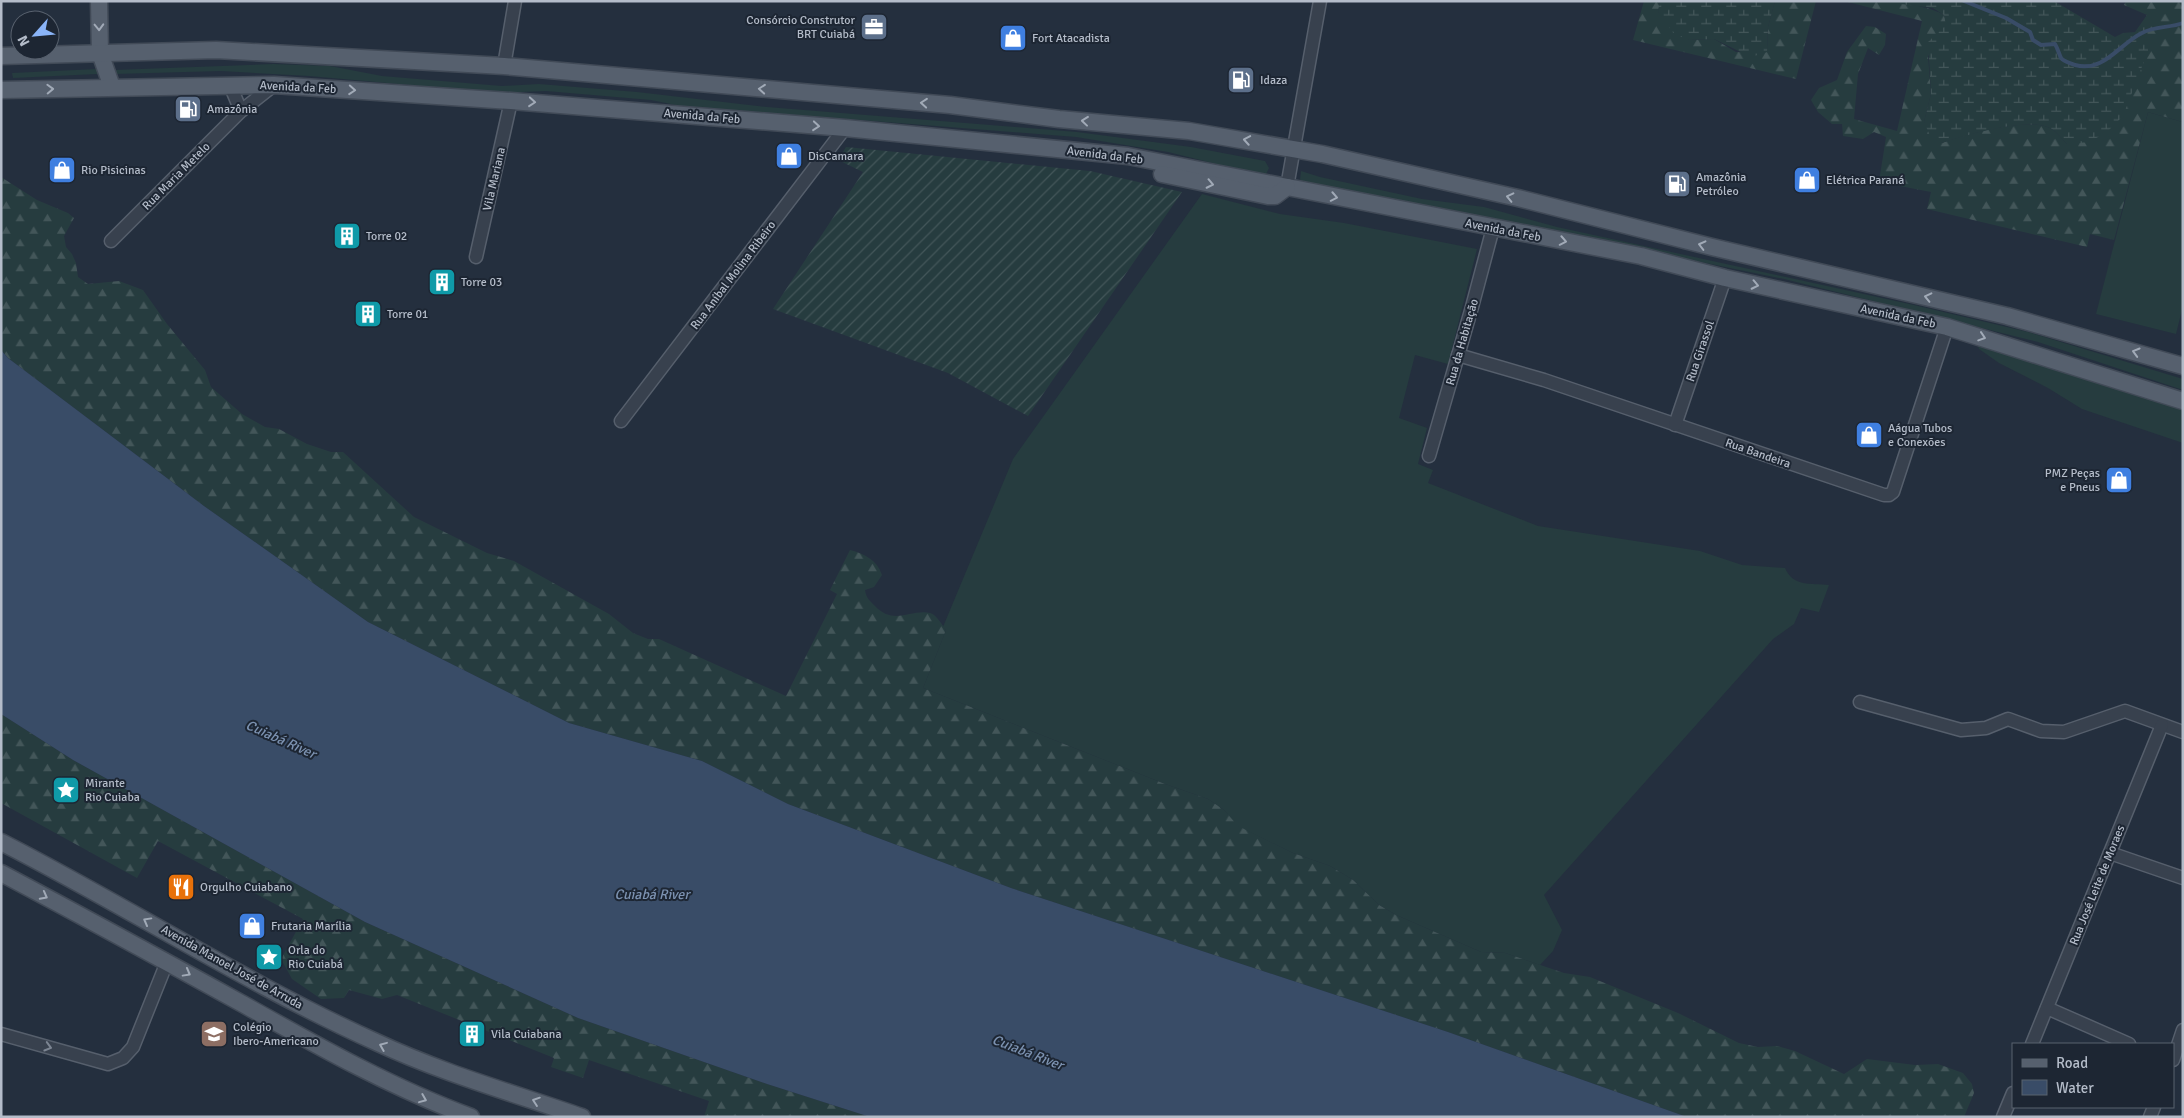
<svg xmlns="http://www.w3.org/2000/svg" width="2184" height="1118" font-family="Signika,sans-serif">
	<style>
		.grass { fill: #263c3f }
		.forest { fill: url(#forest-firs) }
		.wetland { fill: url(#wetland-marsh) }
		.garden { fill: url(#garden-furrows) }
		.water { fill: #394c67 }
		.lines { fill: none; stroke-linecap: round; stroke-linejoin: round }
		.stream { stroke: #394c67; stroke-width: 4 }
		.minor-casing { stroke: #565f6c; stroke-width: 15 }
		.major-casing { stroke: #414a57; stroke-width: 19 }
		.minor { stroke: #38414e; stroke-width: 12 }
		.major { stroke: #56606e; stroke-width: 16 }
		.oneway { stroke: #a1aab7 }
		.oneway2 { stroke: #7c8592 }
		.labels { text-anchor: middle; stroke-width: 4; stroke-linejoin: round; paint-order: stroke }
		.poi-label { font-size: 12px; fill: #b4bcc9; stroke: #1d2633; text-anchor: start }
		.street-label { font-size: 12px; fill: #b4bcc9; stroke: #1d2633 }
		.water-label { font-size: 14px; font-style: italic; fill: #7c92b1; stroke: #1d2633 }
	</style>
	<defs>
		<pattern id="forest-firs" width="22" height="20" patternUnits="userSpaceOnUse" patternTransform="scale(1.25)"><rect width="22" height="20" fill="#263c3f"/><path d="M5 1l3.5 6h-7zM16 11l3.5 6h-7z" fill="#435659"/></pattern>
		<pattern id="wetland-marsh" width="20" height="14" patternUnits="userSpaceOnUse" patternTransform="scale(1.25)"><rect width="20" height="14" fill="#263c3f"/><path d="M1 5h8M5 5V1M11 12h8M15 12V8" fill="none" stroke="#435659"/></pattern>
		<pattern id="garden-furrows" width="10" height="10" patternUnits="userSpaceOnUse" patternTransform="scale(1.25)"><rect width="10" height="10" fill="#263c3f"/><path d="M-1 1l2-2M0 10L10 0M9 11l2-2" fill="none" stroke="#435659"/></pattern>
	</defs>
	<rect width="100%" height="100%" fill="#242f3e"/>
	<g class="grass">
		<path d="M273 64 330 66 382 76 502 86 539 84 637 92 767 107 1077 132 1191 147 1265 161 1269 168 1266 174 1261 175 1168 152 1076 137 681 106 651 100 546 91 499 93 309 76 221 71 115 74 114 70Z"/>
		<path d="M97 69V74L13 78 12 73Z"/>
		<path d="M2148 112 2183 122V306L2176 334 2096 314Z"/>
		<path d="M1301 171 1320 177 1422 199 1484 207 1557 227 1914 305 2028 332 2183 379V390L2038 342 1784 279 1343 189 1304 184 1300 180Z"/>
		<path d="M1202 194 1280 214 1344 223 1477 249 1448 364 1415 355 1399 418 1427 428 1418 464 1433 470 1428 483 1538 526 1700 551 1742 565 1785 568C1793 587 1811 583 1829 585L1819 612 1801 608 1794 624 1773 639 1544 895 1562 930 1553 951 1540 965 1505 953 1481 952 1396 915 1379 905 1353 880 1330 866 1293 853 1237 826 1224 810 1208 799 1165 784 923 688 946 630 943 627 1013 459Z"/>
		<path d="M1977 343 2183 409V443L2082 409 2048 388 1999 363 1979 349Z"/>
	</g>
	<g class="forest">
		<path d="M1644 1H1660L1658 12 1689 40 1714 39 1736 52H1767L1768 27 1775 1H1816L1796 79 1633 40Z"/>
		<path d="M1844 1C1871 1 1921 1 1944 15L1947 25 1928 56 1931 94 1924 122 1942 143C1965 134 2028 117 2050 128 2056 131 2062 139 2067 144L2147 15 2124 5 2126 1H2183V122L2148 112 2114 240 2090 234 2087 247 1927 209 1931 192 1879 182 1886 137 1874 132 1863 139 1843 136 1842 124H1832L1818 112 1811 100 1819 88 1837 80 1847 52 1866 26 1875 27 1886 34 1885 45 1879 55 1868 48 1858 74 1854 119 1897 131 1922 21Z"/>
		<path d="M1 177 37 200 68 213 74 218 64 236 66 247 72 254 76 263 78 277 88 284 119 281 143 290 167 324 205 370 211 387 242 414 265 427 279 429 307 444 331 452H343L414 517 487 553 514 561 609 614 633 633 648 639H659L786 696 837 594 830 590 850 550C865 554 877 560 882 575L874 587 865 590C866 598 870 601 875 606 894 626 910 609 930 613 937 615 942 625 946 630L923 688 1165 784 1208 799 1224 810 1238 826 1293 853 1330 866 1353 880 1379 905 1396 915 1481 952 1505 953 1564 973 1590 977 1678 1013 1739 1043 1758 1047 1777 1046 1795 1051 1844 1074 1867 1059 1915 1065 1938 1064 1963 1073 1972 1084 1974 1093 1964 1117H1687L1448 1032 1011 888 788 804 702 761 569 723 368 622 204 506 8 358 1 350Z"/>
		<path d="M1 714 73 760 365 922 578 1018 767 1084 870 1117H704L709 1101 589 1060 583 1078 551 1067 554 1058 397 995 382 999 349 990 344 998 321 999 292 979 281 959 303 919 158 841 137 878 1 803Z"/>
	</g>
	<g class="wetland">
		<path d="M1660 1H1775L1768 27 1767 52 1751 57 1714 39 1689 40 1674 34 1658 12Z"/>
		<path d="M1877 1H2054L2115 37 2123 33 2135 32 2147 15 2148 51 2123 116 2107 132 2089 142 2067 144C2062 139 2056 131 2050 128 2028 117 1965 135 1942 143L1931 138 1924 122 1931 94 1928 42 1946 25 1944 15 1933 8Z"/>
	</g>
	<path class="garden" d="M846 147 1090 171 1182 192 1028 416 948 373 773 309 863 172 838 160Z"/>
	<path class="water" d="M1 350 8 358 204 506 368 622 569 723 702 761 788 804 1011 888 1448 1032 1687 1117H870L767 1084 578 1018 365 922 73 760 1 714Z"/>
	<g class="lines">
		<path class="stream" d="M1964 1 2006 18 2030 32 2033 40 2041 45 2055 44C2058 49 2059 54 2061 58 2064 62 2071 63 2075 65 2104 73 2119 44 2142 33 2154 26 2170 28 2183 23"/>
		<g class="minor-casing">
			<g id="minor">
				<path d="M504 66 515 1"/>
				<path d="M230 85 241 111"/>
				<path d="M1287 187 1320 1"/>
				<path d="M111 241 241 111 274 85"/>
				<path d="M476 257 511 101"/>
				<path d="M1458 355 1544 380 1884 495H1889L1893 492 1947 327"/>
				<path d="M621 421 845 128"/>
				<path d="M1675 425 1725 278"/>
				<path d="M1429 456 1472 307 1493 228"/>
				<path d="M1860 702 1961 730 1986 728 2008 719 2041 731 2064 732 2125 711 2183 732"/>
				<path d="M2110 853 2183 878"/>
				<path d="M2047 1008 2129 1044"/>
				<path d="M1 1034 108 1064 123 1058 133 1047 167 962"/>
				<path d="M2032 1044 2162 725"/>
				<path d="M2173 1060 2183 1030"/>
				<path d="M2003 1117 2013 1093"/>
				<path d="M2150 1117 2154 1107"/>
			</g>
		</g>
		<g class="major-casing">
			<g id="major">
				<path d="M99 1 100 53 112 87"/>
				<path d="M1 56 216 50 504 66 950 105 1059 119 1189 131 1322 154 1518 198 1712 247 2007 316 2183 366"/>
				<path d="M1 90 274 85 511 101 845 128 1128 156 1641 256 1725 278 1947 327 2183 401"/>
				<path d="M1162 174 1268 196H1275L1287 187"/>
				<path d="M1 842C127 906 247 984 376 1042 442 1073 513 1093 582 1117"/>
				<path d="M1 873C82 916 161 959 241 1003 316 1045 390 1087 471 1117"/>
			</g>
		</g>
		<use href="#minor" class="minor"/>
		<use href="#major" class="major"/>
	</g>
	<defs><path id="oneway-chevron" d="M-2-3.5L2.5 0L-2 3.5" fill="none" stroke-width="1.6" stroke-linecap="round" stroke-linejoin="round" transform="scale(1.25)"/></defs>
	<g class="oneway">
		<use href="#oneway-chevron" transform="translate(99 27) rotate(88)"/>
		<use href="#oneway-chevron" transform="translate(50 89) rotate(-2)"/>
		<use href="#oneway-chevron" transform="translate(762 89) rotate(-175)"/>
		<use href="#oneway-chevron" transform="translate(352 90) rotate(4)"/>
		<use href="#oneway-chevron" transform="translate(532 102) rotate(5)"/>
		<use href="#oneway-chevron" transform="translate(924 103) rotate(-175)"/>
		<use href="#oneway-chevron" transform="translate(1085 121) rotate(-174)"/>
		<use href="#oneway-chevron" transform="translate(816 126) rotate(5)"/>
		<use href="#oneway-chevron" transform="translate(1247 140) rotate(-170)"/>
		<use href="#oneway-chevron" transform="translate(1210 184) rotate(12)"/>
		<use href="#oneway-chevron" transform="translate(1334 197) rotate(11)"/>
		<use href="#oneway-chevron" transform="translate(1510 197) rotate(-167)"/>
		<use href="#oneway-chevron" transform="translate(1563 241) rotate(11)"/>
		<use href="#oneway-chevron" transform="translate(1702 245) rotate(-166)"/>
		<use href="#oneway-chevron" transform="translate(1755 285) rotate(12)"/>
		<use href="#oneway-chevron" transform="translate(1928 297) rotate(-167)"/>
		<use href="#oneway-chevron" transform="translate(1982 337) rotate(18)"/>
		<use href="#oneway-chevron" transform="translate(2136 352) rotate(-164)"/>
		<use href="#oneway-chevron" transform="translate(44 896) rotate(28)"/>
		<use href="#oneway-chevron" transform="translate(147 921) rotate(-151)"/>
		<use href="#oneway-chevron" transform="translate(187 973) rotate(29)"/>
		<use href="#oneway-chevron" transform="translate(383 1046) rotate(-158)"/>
		<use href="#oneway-chevron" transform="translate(423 1099) rotate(22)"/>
		<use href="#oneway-chevron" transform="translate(536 1101) rotate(-161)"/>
	</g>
	<use class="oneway2" href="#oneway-chevron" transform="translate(48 1047) rotate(16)"/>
	<defs>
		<g id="office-square" transform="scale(1.4375)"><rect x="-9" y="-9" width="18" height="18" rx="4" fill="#5c6f8a" stroke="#1d2633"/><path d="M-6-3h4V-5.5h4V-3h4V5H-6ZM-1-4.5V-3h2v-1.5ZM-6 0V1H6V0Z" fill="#fff"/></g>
		<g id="shop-square" transform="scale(1.4375)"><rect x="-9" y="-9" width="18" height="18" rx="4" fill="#3f7fe0" stroke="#1d2633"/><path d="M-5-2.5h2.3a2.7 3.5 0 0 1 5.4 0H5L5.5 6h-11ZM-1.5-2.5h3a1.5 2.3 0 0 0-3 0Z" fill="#fff"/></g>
		<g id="fuel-square" transform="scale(1.4375)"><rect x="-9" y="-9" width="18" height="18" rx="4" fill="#5c6f8a" stroke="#1d2633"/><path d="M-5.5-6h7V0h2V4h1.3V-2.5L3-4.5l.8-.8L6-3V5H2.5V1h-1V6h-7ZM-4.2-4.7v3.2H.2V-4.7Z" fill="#fff"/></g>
		<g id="building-square" transform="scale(1.4375)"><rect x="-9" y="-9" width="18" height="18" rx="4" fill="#0f9aa8" stroke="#1d2633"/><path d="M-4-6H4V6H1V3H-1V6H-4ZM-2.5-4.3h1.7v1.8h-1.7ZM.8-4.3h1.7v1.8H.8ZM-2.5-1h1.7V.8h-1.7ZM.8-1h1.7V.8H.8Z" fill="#fff"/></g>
		<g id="sight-square" transform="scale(1.4375)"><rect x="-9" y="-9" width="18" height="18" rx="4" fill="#0f9aa8" stroke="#1d2633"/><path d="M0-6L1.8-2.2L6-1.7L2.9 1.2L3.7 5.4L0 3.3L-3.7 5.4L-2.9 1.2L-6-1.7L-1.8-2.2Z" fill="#fff"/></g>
		<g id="restaurant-square" transform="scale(1.4375)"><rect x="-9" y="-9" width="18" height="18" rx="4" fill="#e8710a" stroke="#1d2633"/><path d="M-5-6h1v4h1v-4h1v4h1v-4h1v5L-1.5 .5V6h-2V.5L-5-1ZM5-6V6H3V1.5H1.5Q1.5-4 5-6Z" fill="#fff"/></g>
		<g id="school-square" transform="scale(1.4375)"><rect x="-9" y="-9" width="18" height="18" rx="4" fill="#8d6e63" stroke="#1d2633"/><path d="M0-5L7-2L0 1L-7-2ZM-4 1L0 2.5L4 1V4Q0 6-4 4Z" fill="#fff"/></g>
	</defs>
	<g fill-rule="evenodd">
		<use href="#office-square" x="874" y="27"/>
		<use href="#shop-square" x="1013" y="38"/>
		<use href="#fuel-square" x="1241" y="80"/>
		<use href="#fuel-square" x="188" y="109"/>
		<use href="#shop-square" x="789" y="156"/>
		<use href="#shop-square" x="62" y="170"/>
		<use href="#shop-square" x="1807" y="180"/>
		<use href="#fuel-square" x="1677" y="184"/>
		<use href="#building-square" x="347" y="236"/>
		<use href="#building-square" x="442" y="282"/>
		<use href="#building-square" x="368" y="314"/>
		<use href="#shop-square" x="1869" y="435"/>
		<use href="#shop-square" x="2119" y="480"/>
		<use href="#sight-square" x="66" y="790"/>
		<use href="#restaurant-square" x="181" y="887"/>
		<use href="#shop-square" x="252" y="926"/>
		<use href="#sight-square" x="269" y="957"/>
		<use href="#school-square" x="214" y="1034"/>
		<use href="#building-square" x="472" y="1034"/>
	</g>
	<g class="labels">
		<g class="poi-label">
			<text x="855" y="24" text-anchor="end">Consórcio Construtor<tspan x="855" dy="14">BRT Cuiabá</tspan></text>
			<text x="1032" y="42">Fort Atacadista</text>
			<text x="1260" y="84">Idaza</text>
			<text x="207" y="113">Amazônia</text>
			<text x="808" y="160">DisCamara</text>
			<text x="81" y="174">Rio Pisicinas</text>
			<text x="1696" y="181">Amazônia<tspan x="1696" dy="14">Petróleo</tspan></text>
			<text x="1826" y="184">Elétrica Paraná</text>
			<text x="366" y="240">Torre 02</text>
			<text x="461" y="286">Torre 03</text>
			<text x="387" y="318">Torre 01</text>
			<text x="1888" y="432">Aágua Tubos<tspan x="1888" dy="14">e Conexões</tspan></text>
			<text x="2100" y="477" text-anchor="end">PMZ Peças<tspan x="2100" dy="14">e Pneus</tspan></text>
			<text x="85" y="787">Mirante<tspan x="85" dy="14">Rio Cuiaba</tspan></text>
			<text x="200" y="891">Orgulho Cuiabano</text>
			<text x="271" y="930">Frutaria Marília</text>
			<text x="288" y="954">Orla do<tspan x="288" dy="14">Rio Cuiabá</tspan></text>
			<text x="233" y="1031">Colégio<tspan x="233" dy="14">Ibero-Americano</tspan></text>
			<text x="491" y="1038">Vila Cuiabana</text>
		</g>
		<g class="street-label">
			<text transform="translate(298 87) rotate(3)" y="4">Avenida da Feb</text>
			<text transform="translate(702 116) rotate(5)" y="4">Avenida da Feb</text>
			<text transform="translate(1105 155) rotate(7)" y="4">Avenida da Feb</text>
			<text transform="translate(176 176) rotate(-45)" y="4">Rua Maria Metelo</text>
			<text transform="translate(494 179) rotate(-77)" y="4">Vila Mariana</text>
			<text transform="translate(1503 230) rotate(11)" y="4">Avenida da Feb</text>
			<text transform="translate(733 275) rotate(-53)" y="4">Rua Aníbal Molina Ribeiro</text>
			<text transform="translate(1898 316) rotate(12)" y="4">Avenida da Feb</text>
			<text transform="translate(1462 342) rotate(-74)" y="4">Rua da Habitação</text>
			<text transform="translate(1700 351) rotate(-71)" y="4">Rua Girassol</text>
			<text transform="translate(1758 453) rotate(19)" y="4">Rua Bandeira</text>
			<text transform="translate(2097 885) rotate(-68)" y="4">Rua José Leite de Moraes</text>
			<text transform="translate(232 967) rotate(29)" y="4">Avenida Manoel José de Arruda</text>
		</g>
		<g class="water-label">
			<text transform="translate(281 739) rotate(24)" y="5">Cuiabá River</text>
			<text x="652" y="899">Cuiabá River</text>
			<text transform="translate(1028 1052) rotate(21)" y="5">Cuiabá River</text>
		</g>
	</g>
	<rect width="2184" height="1118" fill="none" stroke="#b4bcc9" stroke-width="5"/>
	<rect x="2012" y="1043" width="162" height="65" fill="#1d2633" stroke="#59626f"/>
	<rect x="2022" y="1059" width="25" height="8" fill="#56606e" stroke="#59626f"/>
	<text x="2056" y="1068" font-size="15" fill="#b4bcc9">Road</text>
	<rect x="2022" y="1080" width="25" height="15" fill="#394c67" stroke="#59626f"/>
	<text x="2056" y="1093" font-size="15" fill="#b4bcc9">Water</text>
	<g transform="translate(35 35) rotate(243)"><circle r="24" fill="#1d2633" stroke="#59626f"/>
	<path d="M0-4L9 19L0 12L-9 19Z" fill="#8ab4f8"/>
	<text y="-8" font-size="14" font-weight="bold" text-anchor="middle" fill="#b4bcc9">N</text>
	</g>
</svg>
